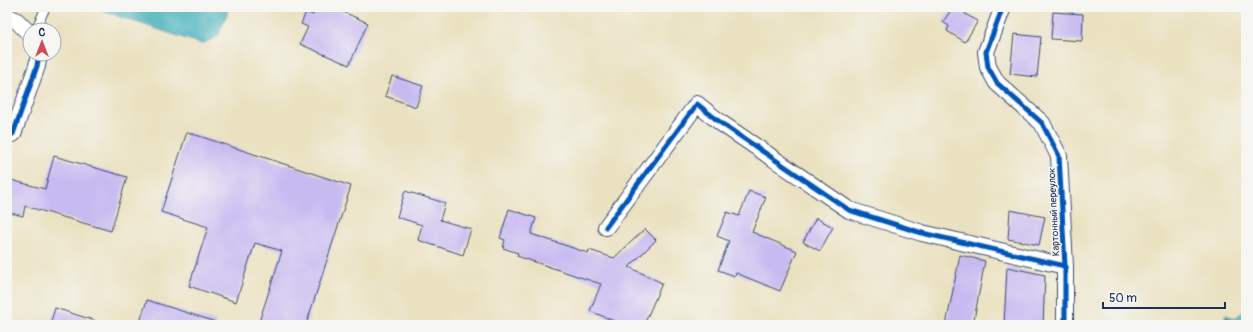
<svg xmlns="http://www.w3.org/2000/svg" width="1253" height="332" font-family="Pangolin,sans-serif">
	<style>
		.water { fill: #40b0bb; stroke: #2e708c }
		.building { fill: #c7baf1 }
		.lines { fill: none; stroke-linecap: round; stroke-linejoin: round }
		.lane-casing { stroke: #3a4a6d; stroke-width: 10 }
		.street-casing { stroke: #3a4a6d; stroke-width: 18 }
		.lane { stroke: #fff; stroke-width: 8 }
		.street { stroke: #fff; stroke-width: 16 }
		.cycleway-casing { stroke: #f6f6f2; stroke-width: 8 }
		.cycleway { stroke: #0057b8; stroke-width: 5 }
		.labels { text-anchor: middle; stroke-width: 3; stroke-linejoin: round; paint-order: stroke }
		.street-label { font-size: 10px; fill: #1b2f5e; stroke: #f6f6f2 }
	</style>
	<rect width="100%" height="100%" fill="#f6f6f2"/>
	<filter id="ink" filterUnits="userSpaceOnUse"><feTurbulence type="fractalNoise" baseFrequency=".025" numOctaves="2"/><feDisplacementMap in="SourceGraphic" scale="8" xChannelSelector="R" yChannelSelector="G"/><feConvolveMatrix kernelMatrix="1 2 1 2 8 2 1 2 1" color-interpolation-filters="sRGB"/></filter>
	<filter id="wash" filterUnits="userSpaceOnUse"><feTurbulence type="fractalNoise" baseFrequency=".012" numOctaves="4" result="noise"/><feDisplacementMap in="SourceGraphic" scale="16" xChannelSelector="R" yChannelSelector="G"/><feGaussianBlur stdDeviation="0.9" result="paint"/><feColorMatrix in="noise" values="0 0 0 0 0 0 0 0 0 0 0 0 0 0 0 0 0 1.4 0 .05"/><feComposite in="paint" operator="in"/></filter>
	<g filter="url(#wash)">
		<rect width="100%" height="100%" fill="#eae1c0"/>
		<g class="water">
			<path d="M98 7H227V14L218 36 202 44 103 11Z"/>
			<path d="M1246 309V325H1222L1226 315 1234 319Z"/>
		</g>
		<g id="blocks">
			<g class="building">
				<path d="M317 7H332L368 23 349 65 300 44 308 27 301 24 306 12 313 15Z"/>
				<path d="M953 7H970L965 14 978 21 965 42 947 31 949 26 943 22Z"/>
				<path d="M1053 12 1083 14 1082 41 1051 39Z"/>
				<path d="M1014 34 1041 37 1037 77 1010 74Z"/>
				<path d="M392 76 423 86 416 107 385 96Z"/>
				<path d="M187 132 351 186 306 325H258L282 251 255 243 236 302 189 286 208 227 161 212Z"/>
				<path d="M54 156 127 177 111 231 25 206 23 216 7 212V179L45 189Z"/>
				<path d="M405 191 445 203 440 220 471 229 463 255 418 240 422 225 397 217Z"/>
				<path d="M749 191 766 197 752 232 797 251 780 291 736 273 735 276 718 270 729 241 717 236 727 212 739 216Z"/>
				<path d="M509 209 536 218 531 234 588 253 589 250 614 258 645 229 656 240 629 267 662 283 644 325H624L590 311 601 284 517 256 518 253 503 248 505 240 500 238Z"/>
				<path d="M1010 210 1045 217 1039 245 1008 239Z"/>
				<path d="M816 218 833 227 820 251 803 242Z"/>
				<path d="M960 255 985 261 973 325H946Z"/>
				<path d="M1007 267 1045 275 1043 325H1004Z"/>
				<path d="M147 300 216 322 215 325H139Z"/>
				<path d="M55 308 99 322 98 325H50Z"/>
			</g>
		</g>
	</g>
	<g filter="url(#ink)">
		<use href="#blocks" fill-opacity="0" stroke="#3a4a6d" stroke-width="1"/>
		<g class="lines">
			<g class="lane-casing">
				<path id="lane" d="M35 30 46 7"/>
			</g>
			<g class="street-casing">
				<g id="street">
					<path d="M1003 7 986 52 988 67 997 83 1042 123 1059 156 1065 266V325"/>
					<path d="M7 16 17 21 30 34"/>
					<path d="M13 134 37 66 39 54"/>
					<path d="M606 227 697 104 721 123 849 210 922 233 1065 266"/>
				</g>
			</g>
			<use href="#lane" class="lane"/>
			<use href="#street" class="street"/>
			<g class="cycleway-casing">
				<g id="cycleway">
					<path d="M1003 7 986 52 988 67 997 83 1042 123 1059 156 1065 266V325"/>
					<path d="M13 134 37 66 39 54"/>
					<path d="M606 227 697 104 721 123 849 210 922 233 1065 266"/>
				</g>
			</g>
			<use href="#cycleway" class="cycleway"/>
		</g>
	</g>
	<g class="labels">
		<g class="street-label">
			<text transform="translate(1053 212) rotate(-93)" y="4">Картонный переулок</text>
		</g>
	</g>
	<rect width="1253" height="332" fill="none" stroke="#f6f6f2" stroke-width="24"/>
	<g transform="translate(42 42)"><circle r="19" fill="#f6f6f2" stroke="#9ea6b7"/>
	<path d="M0-3L7 15L0 10L-7 15Z" fill="#d1495b"/>
	<text y="-6" font-size="11" font-weight="bold" text-anchor="middle" fill="#1b2f5e">С</text>
	</g>
	<path d="M1103 302v6h122v-6" fill="none" stroke="#1b2f5e" stroke-width="2"/>
	<text x="1109" y="302" font-size="12" fill="#1b2f5e" stroke="#f6f6f2" stroke-width="3" paint-order="stroke">50 m</text>
</svg>
